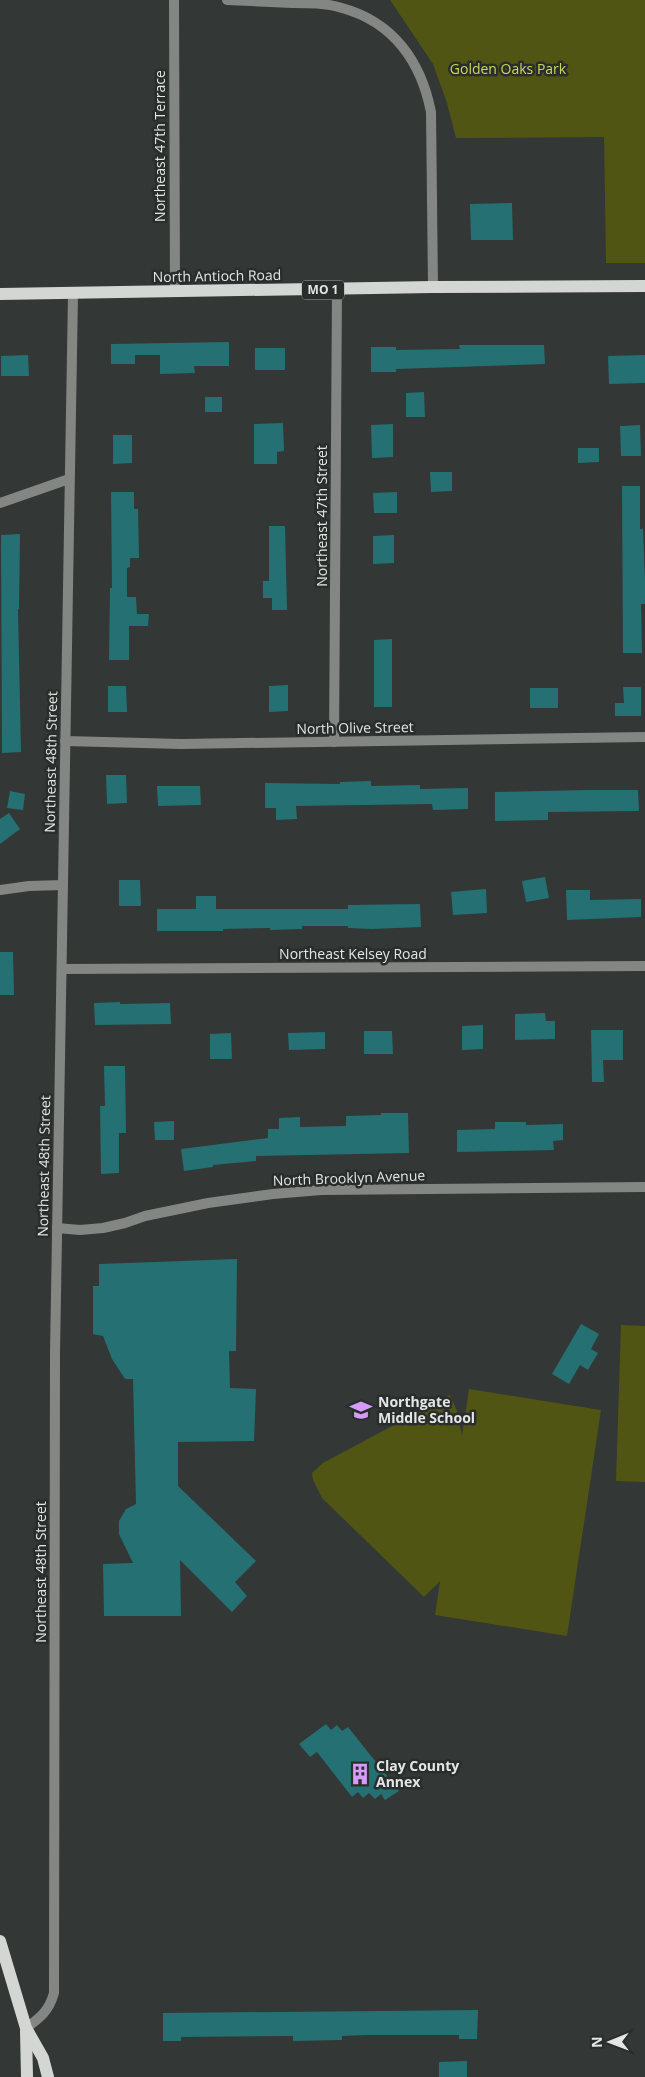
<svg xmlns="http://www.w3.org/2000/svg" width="645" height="2077" font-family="'Open Sans',sans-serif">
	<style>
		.green { fill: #515514 }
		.building { fill: #257072 }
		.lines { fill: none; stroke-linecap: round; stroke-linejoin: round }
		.minor { stroke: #848684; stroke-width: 10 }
		.primary { stroke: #d3d6d2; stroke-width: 12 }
		.labels { text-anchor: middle; stroke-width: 5; stroke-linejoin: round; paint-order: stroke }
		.shield { fill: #292d2b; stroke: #abaead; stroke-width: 1 }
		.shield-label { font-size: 12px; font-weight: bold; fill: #e3e6e5 }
		.park-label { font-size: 14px; fill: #cdd757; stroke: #292d2b }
		.street-label { font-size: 14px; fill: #e3e6e5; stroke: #292d2b }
		.poi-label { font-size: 14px; font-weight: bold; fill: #e3e6e5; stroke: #292d2b; text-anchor: start }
	</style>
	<rect width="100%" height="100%" fill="#333735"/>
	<g class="green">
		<path d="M390 0H645V263H606L604 137 456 138 447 103 433 64Z"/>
		<path d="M621 1325 645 1326V1482L616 1481Z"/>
		<path d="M469 1389 601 1410 567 1636 435 1615 440 1581 424 1597 322 1498 313 1480 312 1473 323 1463 450 1395 457 1411 462 1436Z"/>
	</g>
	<g class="building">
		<path d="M512 203 513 240H471L470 204Z"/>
		<path d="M229 342V366H194L195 373 160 374V355H135V364H111V344Z"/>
		<path d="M459 345H544L545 364 396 369V372H371V347H396V350L460 349Z"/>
		<rect x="255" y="348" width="30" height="22"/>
		<path d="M28 355 29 376H1V356Z"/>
		<path d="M645 355V383L609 384 608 356Z"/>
		<path d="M424 392 425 417H406V393Z"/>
		<rect x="205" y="397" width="17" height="15"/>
		<path d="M283 423 284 451 277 452V464H254V424Z"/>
		<path d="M393 424V457L372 458 371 425Z"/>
		<path d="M640 425 641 456H621L620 426Z"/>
		<path d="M113 435H132V463L113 464Z"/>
		<path d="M578 448H599V462L578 463Z"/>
		<path d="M430 472H452V491L431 492Z"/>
		<path d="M622 486H640V529H643L645 580V604H641L642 653H623Z"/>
		<path d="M111 492H134V509H138L139 558H130V567L127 568V597H136L137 614H149L148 626H129V660H109L110 588H112Z"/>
		<path d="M397 492V513H374L373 493Z"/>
		<path d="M269 526H285L287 610H272V598H263V581H269Z"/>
		<path d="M20 534 19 609H18L21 752 2 753 1 535Z"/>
		<path d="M394 535V563L373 564V536Z"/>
		<path d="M392 639V707H374V640Z"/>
		<path d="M288 685V711L269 712V686Z"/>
		<path d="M108 686H126L127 712H108Z"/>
		<path d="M623 687H641V716H615V703H624Z"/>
		<rect x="530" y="688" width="28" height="20"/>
		<path d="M106 775H126L127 803 107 804Z"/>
		<path d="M371 781V786L420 785V789L468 788V809L433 810 432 804 296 806 297 819 276 820V808H265V783L340 784V782Z"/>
		<path d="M157 786H200L201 805 158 806Z"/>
		<path d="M588 790H638L639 811 548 812V820L495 821V792Z"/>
		<path d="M10 791 25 794 23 810 7 808Z"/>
		<path d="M9 813 20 829 0 844V819Z"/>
		<path d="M545 877 549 898 526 902 522 881Z"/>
		<path d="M119 880H140L141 906H119Z"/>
		<path d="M486 889 487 913 453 915 451 892Z"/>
		<path d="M566 890H590V900L641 899V917L567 920Z"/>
		<path d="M196 896H216V909H348V905L420 904 421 927 372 929 348 928V926H302V929L270 930V928L223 929V931H157V909H196Z"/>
		<path d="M0 952H13L14 995H0Z"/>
		<path d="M120 1002V1004L170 1003 171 1024 95 1025 94 1003Z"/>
		<path d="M545 1013 546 1021H555V1039L515 1040V1014Z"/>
		<path d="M483 1025V1049L462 1050V1026Z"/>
		<path d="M591 1030H623V1060H603L604 1082H592Z"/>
		<path d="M364 1031H392L393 1054H364Z"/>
		<path d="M325 1032V1049L289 1050 288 1033Z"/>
		<path d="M231 1033 232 1059H210V1034Z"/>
		<path d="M104 1066H125L126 1133H119V1173L101 1174 100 1106H105Z"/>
		<path d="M381 1113H408L409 1153 256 1156V1161L213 1165V1167L184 1171 181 1149 268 1138V1129H279V1118L300 1117V1127L346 1126V1116L381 1115Z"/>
		<path d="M174 1121V1140H155L154 1122Z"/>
		<path d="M495 1122H526V1125L563 1124V1140L553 1141 554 1150 457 1152V1130L495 1129Z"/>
		<path d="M237 1259 236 1351H229L230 1388 256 1389 254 1441 178 1442V1486L256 1561 235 1582 247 1596 232 1612 180 1560 181 1616H104L103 1564 133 1563 119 1534V1521L126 1509 136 1504 133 1379H125L112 1359 103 1336 93 1334V1286H99V1264Z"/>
		<path d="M581 1324 599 1334 591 1349 598 1353 588 1370 580 1365 569 1384 552 1374Z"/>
		<path d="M326 1724 331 1730 337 1725 342 1731 348 1727 399 1791 385 1800 381 1794 375 1799 369 1793 363 1798 358 1792 352 1797 317 1752 310 1757 299 1744Z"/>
		<path d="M478 2010 477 2039H459V2035H367L342 2036V2040L293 2041V2036L181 2037V2041H163V2013Z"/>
		<path d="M467 2061V2077H439V2062Z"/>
	</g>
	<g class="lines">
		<g class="minor">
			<path d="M174 0 175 291"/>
			<path d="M227 0C248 1 270 2 292 3 308 3 326 3 342 8 393 22 421 61 431 112L433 287"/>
			<path d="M0 503 69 479"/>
			<path d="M65 741 181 744 645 737"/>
			<path d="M334 742 337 290"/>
			<path d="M0 890 29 886 63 885"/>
			<path d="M62 969 645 966"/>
			<path d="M57 1228 80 1230 103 1228 125 1223 145 1216 208 1203 273 1194 321 1190 645 1187"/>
			<path d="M26 2028C40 2018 49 2011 54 1993L55 1353 73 294"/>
		</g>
		<g class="primary">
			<path d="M0 294 433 287 645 286"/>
			<path d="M0 1941 26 2028 43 2058 48 2077"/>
			<path d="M26 2031 27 2077"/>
		</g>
	</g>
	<defs>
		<g id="school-bare" transform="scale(1.725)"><path d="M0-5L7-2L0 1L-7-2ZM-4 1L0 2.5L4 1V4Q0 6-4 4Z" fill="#d59bfb" stroke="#292d2b" stroke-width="2.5" paint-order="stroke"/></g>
		<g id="building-bare" transform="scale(1.725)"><path d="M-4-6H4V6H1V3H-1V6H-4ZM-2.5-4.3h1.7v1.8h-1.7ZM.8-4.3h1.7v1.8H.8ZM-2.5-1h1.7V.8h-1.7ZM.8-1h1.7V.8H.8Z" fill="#d59bfb" stroke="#292d2b" stroke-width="2.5" paint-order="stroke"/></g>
	</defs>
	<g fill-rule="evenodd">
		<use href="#school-bare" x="361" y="1410"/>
		<use href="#building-bare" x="360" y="1774"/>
	</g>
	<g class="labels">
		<rect class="shield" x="302" y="280.5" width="42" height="19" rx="4"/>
		<g class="shield-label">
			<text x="323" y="294">MO 1</text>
		</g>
		<g class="park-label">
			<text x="508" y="74">Golden Oaks Park</text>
		</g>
		<g class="street-label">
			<text transform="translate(160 146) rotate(-90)" y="5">Northeast 47th Terrace</text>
			<text transform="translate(217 276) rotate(-1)" y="5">North Antioch Road</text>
			<text transform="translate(322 516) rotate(-90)" y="5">Northeast 47th Street</text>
			<text transform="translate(355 728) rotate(-1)" y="5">North Olive Street</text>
			<text transform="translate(51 762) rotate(-89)" y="5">Northeast 48th Street</text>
			<text x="353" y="959">Northeast Kelsey Road</text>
			<text transform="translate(44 1166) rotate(-89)" y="5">Northeast 48th Street</text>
			<text transform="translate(349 1178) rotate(-2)" y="5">North Brooklyn Avenue</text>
			<text transform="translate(41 1572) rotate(-90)" y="5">Northeast 48th Street</text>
		</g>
		<g class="poi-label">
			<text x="378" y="1407">Northgate<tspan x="378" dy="16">Middle School</tspan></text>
			<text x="376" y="1771">Clay County<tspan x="376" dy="16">Annex</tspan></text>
		</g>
	</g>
	<g transform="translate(610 2042) rotate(269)" stroke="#292d2b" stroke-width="4" paint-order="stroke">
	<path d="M0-4L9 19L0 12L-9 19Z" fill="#e3e6e5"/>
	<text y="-8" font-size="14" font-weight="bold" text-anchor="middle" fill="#e3e6e5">N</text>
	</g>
</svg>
